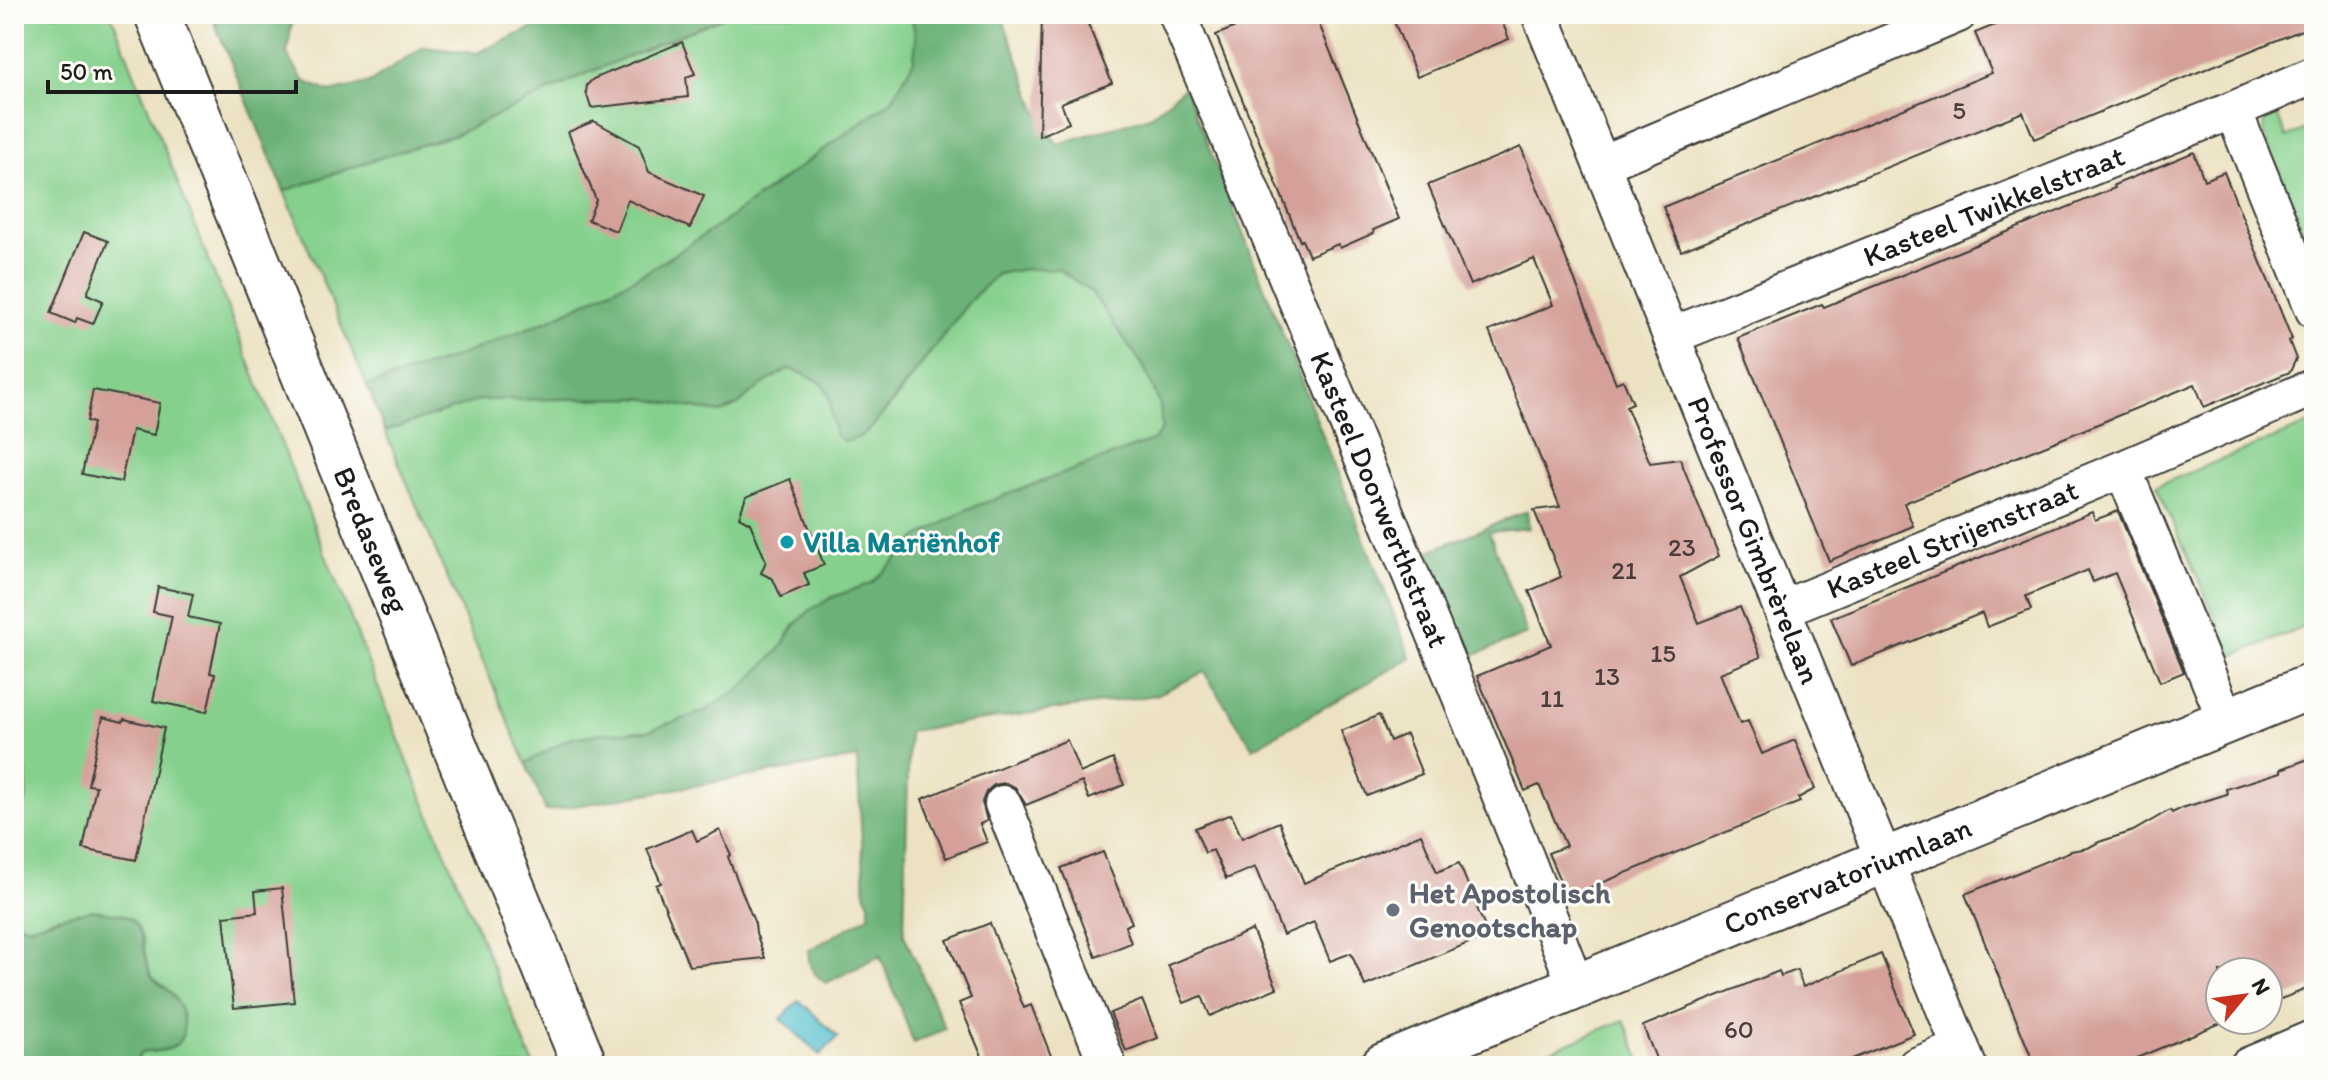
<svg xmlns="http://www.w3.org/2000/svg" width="2328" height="1080" font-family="Itim,sans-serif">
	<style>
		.green { fill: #85d08d; stroke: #507654; stroke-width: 2 }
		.forest { fill: #6cb278; stroke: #44674a; stroke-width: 2 }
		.water { fill: #54bfcf; stroke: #386e76; stroke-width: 2 }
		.building { fill: #d4a099 }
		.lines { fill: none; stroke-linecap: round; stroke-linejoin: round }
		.street-casing { stroke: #3b3a35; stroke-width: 40 }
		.secondary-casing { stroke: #3b3a35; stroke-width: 48 }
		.street { stroke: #fff; stroke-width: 36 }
		.secondary { stroke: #fff; stroke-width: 44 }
		.culture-dot { fill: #0f9aa8; stroke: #fdfcf7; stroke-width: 3 }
		.worship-dot { fill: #6b7280; stroke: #fdfcf7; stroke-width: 3 }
		.labels { text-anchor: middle; stroke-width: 6; stroke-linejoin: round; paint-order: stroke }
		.number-label { font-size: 26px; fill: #4a3d3b }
		.street-label { font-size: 30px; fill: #1c1c1c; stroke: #fdfcf7 }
		.culture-label { font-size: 30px; font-weight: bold; fill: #0d838f; stroke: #fdfcf7; text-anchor: start }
		.worship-label { font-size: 30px; font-weight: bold; fill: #5b616d; stroke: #fdfcf7; text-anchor: start }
	</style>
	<rect width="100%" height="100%" fill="#fdfcf7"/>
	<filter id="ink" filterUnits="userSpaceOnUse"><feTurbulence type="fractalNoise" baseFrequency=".0125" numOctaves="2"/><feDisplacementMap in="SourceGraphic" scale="16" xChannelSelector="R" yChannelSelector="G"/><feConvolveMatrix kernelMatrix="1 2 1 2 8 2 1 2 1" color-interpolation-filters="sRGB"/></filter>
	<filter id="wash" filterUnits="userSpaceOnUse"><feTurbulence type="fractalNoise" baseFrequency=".006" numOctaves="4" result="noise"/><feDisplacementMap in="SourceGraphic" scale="32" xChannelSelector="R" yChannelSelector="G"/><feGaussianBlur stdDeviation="1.8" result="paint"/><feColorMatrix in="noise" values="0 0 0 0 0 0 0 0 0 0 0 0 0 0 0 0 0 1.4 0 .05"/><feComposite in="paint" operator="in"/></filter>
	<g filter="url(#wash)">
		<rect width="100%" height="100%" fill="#ece2c2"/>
		<g class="green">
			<path d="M14 14H111L407 760 534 1066H133L141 1053C150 1051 163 1053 171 1047 193 1032 181 1003 165 987 160 983 155 980 151 975 145 964 144 950 143 938 129 934 72 915 61 916 44 918 29 936 14 919V826L26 800V771L14 751Z"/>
			<path d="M731 14H911L916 39 914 60 892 100 721 224 645 273 551 319 453 358 367 386 284 191 391 154 457 134 590 72Z"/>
			<path d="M2275 109 2286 137 2314 126V261L2263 131 2265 111Z"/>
			<path d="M1024 269H1059L1091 291 1144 367 1160 404 1162 429 1154 440 968 509 919 537 872 583 833 597 795 624 780 649 743 687 703 712 647 731 602 733 569 739 526 763 385 431 480 400 642 398 720 413 738 405 760 386 788 369C819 377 831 382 831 417L862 436 891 405 972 298 997 274Z"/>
			<path d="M2314 422V623L2233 656 2156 486Z"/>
			<path d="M1624 1020 1643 1066H1512Z"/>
		</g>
		<g class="forest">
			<path d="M211 14H293L287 54 304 81 330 92 369 83 424 47 477 53 564 14H731L590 72 457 134 391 154 284 191Z"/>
			<path d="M911 14H1001L1044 128 1058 144 1150 116 1185 87 1411 658 1253 748 1204 672 1156 695 909 731 904 934 945 1029 914 1043 880 956 826 983C813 974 807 966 809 950L869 916V903L865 892 857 758 546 811 526 763 569 739 602 733 647 731 703 712 743 687 780 649 795 625 810 610 833 597 872 583 919 537 968 509 1154 440 1162 429 1160 404 1144 367 1091 292 1058 269H1024L997 274 972 298 874 425 862 436 845 442 835 435C825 392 839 383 788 369L760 386 738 405 720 413 642 398 480 400 385 431 367 386 453 358 551 319 645 273 721 224 892 100 914 60 916 38Z"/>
			<path d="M1527 511 1529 528 1489 532 1527 634 1470 657 1427 552Z"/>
			<path d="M14 751C32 782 29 794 14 826Z"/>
			<path d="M93 910C133 916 138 914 145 955 147 963 148 971 153 978 159 984 167 988 172 994 184 1009 191 1038 171 1048 162 1052 150 1051 141 1053L133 1066H14V919L18 924 30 927 62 916Z"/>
		</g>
		<path class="water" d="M799 1000 838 1037 820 1055 781 1019Z"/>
		<g id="blocks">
			<g class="building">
				<path d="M1042 14H1084L1112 83 1061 103 1069 123 1039 136Z"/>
				<path d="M1267 14H1315L1399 219 1373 230 1374 233 1340 248 1338 244 1309 256 1302 240 1300 241 1216 35Z"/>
				<path d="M1391 14H1499L1509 39 1417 77Z"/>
				<path d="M2022 14H2314V25L2034 139 2023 112 1681 251 1663 207 1992 73 1975 33Z"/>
				<path d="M682 42 695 74 686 77 688 97 591 108 586 92 587 85 593 79Z"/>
				<path d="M594 121 639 146 649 172 704 196 690 228 628 200 616 231 588 220 596 200 568 132Z"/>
				<path d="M1521 147 1616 383 1623 380 1633 403 1626 406 1650 463 1680 459 1719 556 1680 577 1699 623 1740 607 1761 657 1720 673 1740 724 1748 721 1762 754 1795 740 1815 789 1798 798 1800 802 1567 897 1548 853 1566 846 1539 785 1525 791 1477 676 1551 645 1529 591 1561 577 1534 510 1560 507 1489 331 1553 305 1534 259 1470 285 1428 185Z"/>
				<path d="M2194 152 2204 180 2224 172 2292 339 2289 341 2296 359 2290 372 2204 407 2195 384 2049 444 1904 503 1913 526 1829 561 1738 338 1822 304 1824 307 1941 259 2115 188 2114 185Z"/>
				<path d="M84 232 108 241 87 294 103 301 93 324 77 318 75 323 51 313Z"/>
				<path d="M93 390 160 403 154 435 132 430 121 482 82 474 93 423 87 421Z"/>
				<path d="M790 479 824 565 804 573 809 585 781 597 773 579 761 573 766 561 750 523 739 517 746 497Z"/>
				<path d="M2118 511 2184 672 2160 682 2115 573 2093 582 2088 570 2026 596 2031 610 1987 627 1982 613 1851 666 1831 618 2092 512 2095 520Z"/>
				<path d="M158 587 193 594 188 617 220 624 210 673 215 674 207 712 153 701 172 616 153 612Z"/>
				<path d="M1379 715 1390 741 1406 734 1422 774 1367 796 1341 731Z"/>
				<path d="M103 717 123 722 124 719 164 728 136 860 83 849 96 786 88 785Z"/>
				<path d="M1067 740 1080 773 1113 759 1124 785 1089 799 1082 782 1026 805 1015 787 1005 783 994 785 986 792 982 802 987 821 980 824 987 842 946 858 922 799Z"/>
				<path d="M2314 757V986L2268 1004V972H2220V1020H2228L2134 1059 2137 1066H2035L1965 894 2071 851 2088 848 2099 842 2133 831 2170 810 2172 813 2182 808 2227 794 2226 789 2281 772V769Z"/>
				<path d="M1231 814 1242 838 1279 822 1304 883 1421 834 1437 872 1459 863 1488 935 1365 986 1351 953 1330 961 1314 922 1283 935 1255 867 1226 879 1213 850 1205 853 1195 828Z"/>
				<path d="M692 830 697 841 720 830 731 855 728 857 755 924 756 933 765 958 689 966 656 885 661 883 647 849Z"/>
				<path d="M1103 852 1132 923 1125 926 1131 943 1096 957 1061 868Z"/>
				<path d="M282 888 294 1002 234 1008 224 916 257 912 255 891Z"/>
				<path d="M990 923 1024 1008 1031 1005 1055 1066H986L959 1003 971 998 947 940Z"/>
				<path d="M1252 930 1277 988 1210 1016 1202 996 1184 1003 1168 965Z"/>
				<path d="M1881 954 1914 1034 1835 1066H1659L1643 1026 1779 971 1781 976 1797 970 1803 987Z"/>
				<path d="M1142 1000 1158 1038 1126 1051 1110 1013Z"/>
			</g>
		</g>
	</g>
	<g filter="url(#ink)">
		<use href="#blocks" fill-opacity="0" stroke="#3b3a35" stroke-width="2"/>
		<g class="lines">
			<g class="street-casing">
				<g id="street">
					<path id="s1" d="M1177 14C1312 337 1449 660 1576 986"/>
					<path id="s2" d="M1540 14 1968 1066"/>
					<path d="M2233 110 2314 310"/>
					<path d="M1602 164 1958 14"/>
					<path id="s3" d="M1671 336 2233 110 2314 75"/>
					<path d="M2123 469 2226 720"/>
					<path id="s4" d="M1782 609 2123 469 2314 387"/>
					<path d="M1003 804 1108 1066"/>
					<path d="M1916 1066 1961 1048"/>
					<path d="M2248 1066 2314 1038"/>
				</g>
			</g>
			<g class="secondary-casing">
				<g id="secondary">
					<path id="s5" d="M157 14 585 1066"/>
					<path id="s6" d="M1383 1066 2314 685"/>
				</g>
			</g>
			<use href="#street" class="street"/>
			<use href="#secondary" class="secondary"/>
		</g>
	</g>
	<circle class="culture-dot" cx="787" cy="542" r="8"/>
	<circle class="worship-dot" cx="1393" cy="910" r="8"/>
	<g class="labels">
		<g class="number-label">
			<text x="1959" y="119">5</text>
			<text x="1682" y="556">23</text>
			<text x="1624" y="579">21</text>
			<text x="1663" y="662">15</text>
			<text x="1607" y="685">13</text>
			<text x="1552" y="707">11</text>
			<text x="1739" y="1038">60</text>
		</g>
		<g class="street-label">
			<text dy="10" stroke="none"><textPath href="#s3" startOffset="348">Kasteel Twikkelstraat</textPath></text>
			<text dy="10" stroke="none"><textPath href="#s1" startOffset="526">Kasteel Doorwerthstraat</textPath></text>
			<text dy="10" stroke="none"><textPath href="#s4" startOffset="184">Kasteel Strijenstraat</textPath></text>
			<text dy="10" stroke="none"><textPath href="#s5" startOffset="568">Bredaseweg</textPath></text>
			<text dy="10" stroke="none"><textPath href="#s2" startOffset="568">Professor Gimbrèrelaan</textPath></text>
			<text dy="10" stroke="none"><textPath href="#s6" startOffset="502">Conservatoriumlaan</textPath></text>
		</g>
		<g class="culture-label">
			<text x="803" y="552">Villa Mariënhof</text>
		</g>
		<g class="worship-label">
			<text x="1409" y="903">Het Apostolisch<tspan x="1409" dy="34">Genootschap</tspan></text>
		</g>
	</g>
	<rect width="2328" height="1080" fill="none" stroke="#fdfcf7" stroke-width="48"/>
	<g transform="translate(2244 996) rotate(61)"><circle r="38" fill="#fdfcf7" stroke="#a3a29f" stroke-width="2"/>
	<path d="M0-6L14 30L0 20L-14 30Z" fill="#c8321e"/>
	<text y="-12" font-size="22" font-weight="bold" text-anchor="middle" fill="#1c1c1c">N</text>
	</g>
	<path d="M48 80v12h248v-12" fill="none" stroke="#1c1c1c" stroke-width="4"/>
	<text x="60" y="80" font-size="24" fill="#1c1c1c" stroke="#fdfcf7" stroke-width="6" paint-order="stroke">50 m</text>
</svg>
